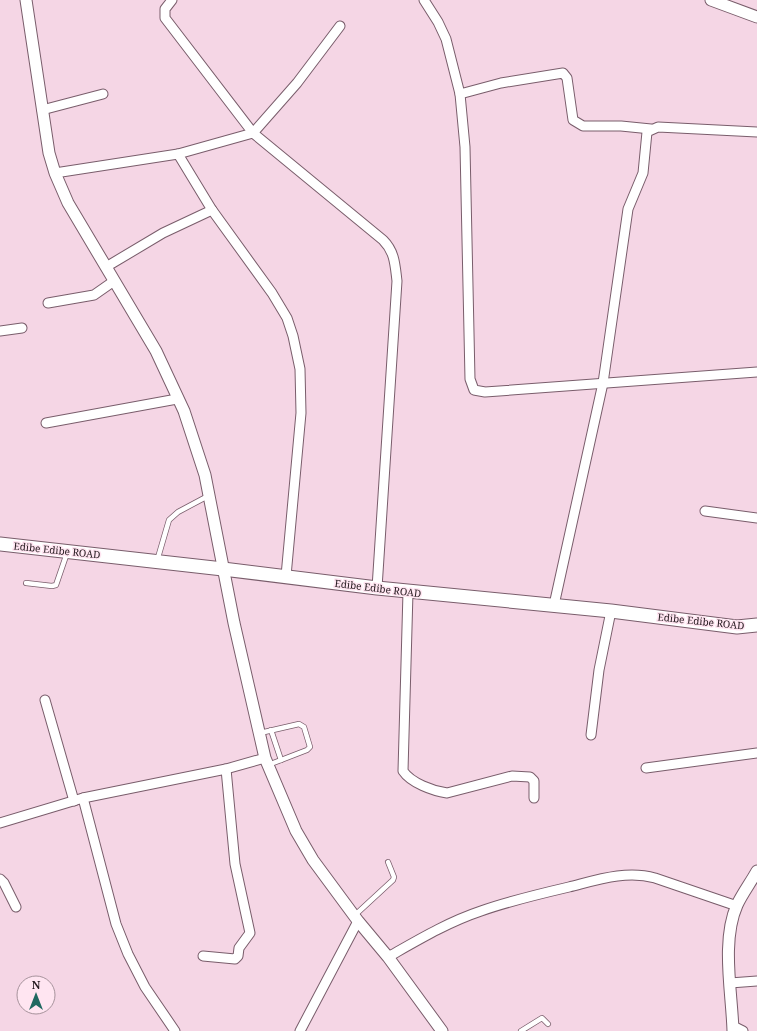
<svg xmlns="http://www.w3.org/2000/svg" width="757" height="1031" font-family="'Noto Serif',serif">
	<style>
		.lines { fill: none; stroke-linecap: round; stroke-linejoin: round }
		.service-casing { stroke: #795d6b; stroke-width: 6 }
		.minor-casing { stroke: #795d6b; stroke-width: 11 }
		.tertiary-casing { stroke: #795d6b; stroke-width: 13 }
		.secondary-casing { stroke: #795d6b; stroke-width: 15 }
		.service { stroke: #fff; stroke-width: 4.5 }
		.minor { stroke: #fff; stroke-width: 9 }
		.tertiary { stroke: #fff; stroke-width: 11 }
		.secondary { stroke: #fff; stroke-width: 13 }
		.labels { text-anchor: middle; stroke-width: 3; stroke-linejoin: round; paint-order: stroke }
		.street-label { font-size: 10px; fill: #23181d; stroke: #ffe5f1 }
	</style>
	<rect width="100%" height="100%" fill="#f5d6e5"/>
	<g class="lines">
		<g class="service-casing">
			<g id="service">
				<path d="M157 561 169 520 178 512 208 496"/>
				<path d="M26 583 52 586 56 585 67 553"/>
				<path d="M271 730 281 760"/>
				<path d="M260 733 299 724 304 727 310 747 307 750 268 765"/>
				<path d="M354 916 393 880 394 877 388 862"/>
				<path d="M521 1031 542 1018 548 1024"/>
			</g>
		</g>
		<g class="minor-casing">
			<g id="minor">
				<path d="M172 0 165 9V18L253 133 383 240C395 252 395 265 397 281L377 588"/>
				<path d="M424 0 438 22 446 39 460 94 465 147 470 379 474 390 485 392 757 372"/>
				<path d="M460 94 501 83 563 73 567 78 573 120 583 126H621L651 129"/>
				<path d="M42 110 103 94"/>
				<path d="M178 154 212 210 272 293 287 318 293 336 300 369 301 413 286 576"/>
				<path d="M55 173 178 154 253 133 297 83 340 26"/>
				<path d="M106 267 163 233 212 210"/>
				<path d="M48 303 94 295 114 281"/>
				<path d="M0 331 22 328"/>
				<path d="M46 423 177 399"/>
				<path d="M705 511 757 518"/>
				<path d="M408 592 403 771C411 783 433 791 447 793L512 776 530 777 534 781V798"/>
				<path d="M554 605 603 383 628 209 643 173 647 132 658 127 757 132"/>
				<path d="M45 700 74 801"/>
				<path d="M591 735 599 670 611 611"/>
				<path d="M646 768 757 753"/>
				<path d="M83 798 116 924 128 954 145 987 175 1031"/>
				<path d="M0 823 83 798 226 769 265 758"/>
				<path d="M0 879 4 883 16 907"/>
				<path d="M203 956 235 959 238 956 239 948 250 933 235 864 226 769"/>
				<path d="M388 957C418 940 448 922 481 911 509 901 539 894 569 887 597 880 626 870 655 878L737 906"/>
				<path d="M730 983 757 981"/>
				<path d="M733 1026 743 1031"/>
				<path d="M300 1031 358 921"/>
			</g>
		</g>
		<g class="tertiary-casing">
			<g id="tertiary">
				<path d="M26 0 49 153 55 173 68 203 156 351 184 411 205 475 234 623 265 758 296 831 313 860 358 921 388 957 442 1031"/>
				<path d="M711 0 757 17"/>
				<path d="M733 1031C732 993 721 941 737 905 742 894 751 882 757 871"/>
			</g>
		</g>
		<g class="secondary-casing">
			<path id="secondary" d="M0 544 223 569 377 588 611 611 737 627 757 625"/>
		</g>
		<use href="#service" class="service"/>
		<use href="#minor" class="minor"/>
		<use href="#tertiary" class="tertiary"/>
		<use href="#secondary" class="secondary"/>
	</g>
	<g class="labels">
		<g class="street-label">
			<text transform="translate(57 550) rotate(6)" y="4">Edibe Edibe ROAD</text>
			<text transform="translate(378 588) rotate(7)" y="4">Edibe Edibe ROAD</text>
			<text transform="translate(701 621) rotate(6)" y="4">Edibe Edibe ROAD</text>
		</g>
	</g>
	<g transform="translate(36 995)"><circle r="19" fill="#ffe5f1" stroke="#a7939c"/>
	<path d="M0-3L7 15L0 10L-7 15Z" fill="#206961"/>
	<text y="-6" font-size="11" font-weight="bold" text-anchor="middle" fill="#23181d">N</text>
	</g>
</svg>
